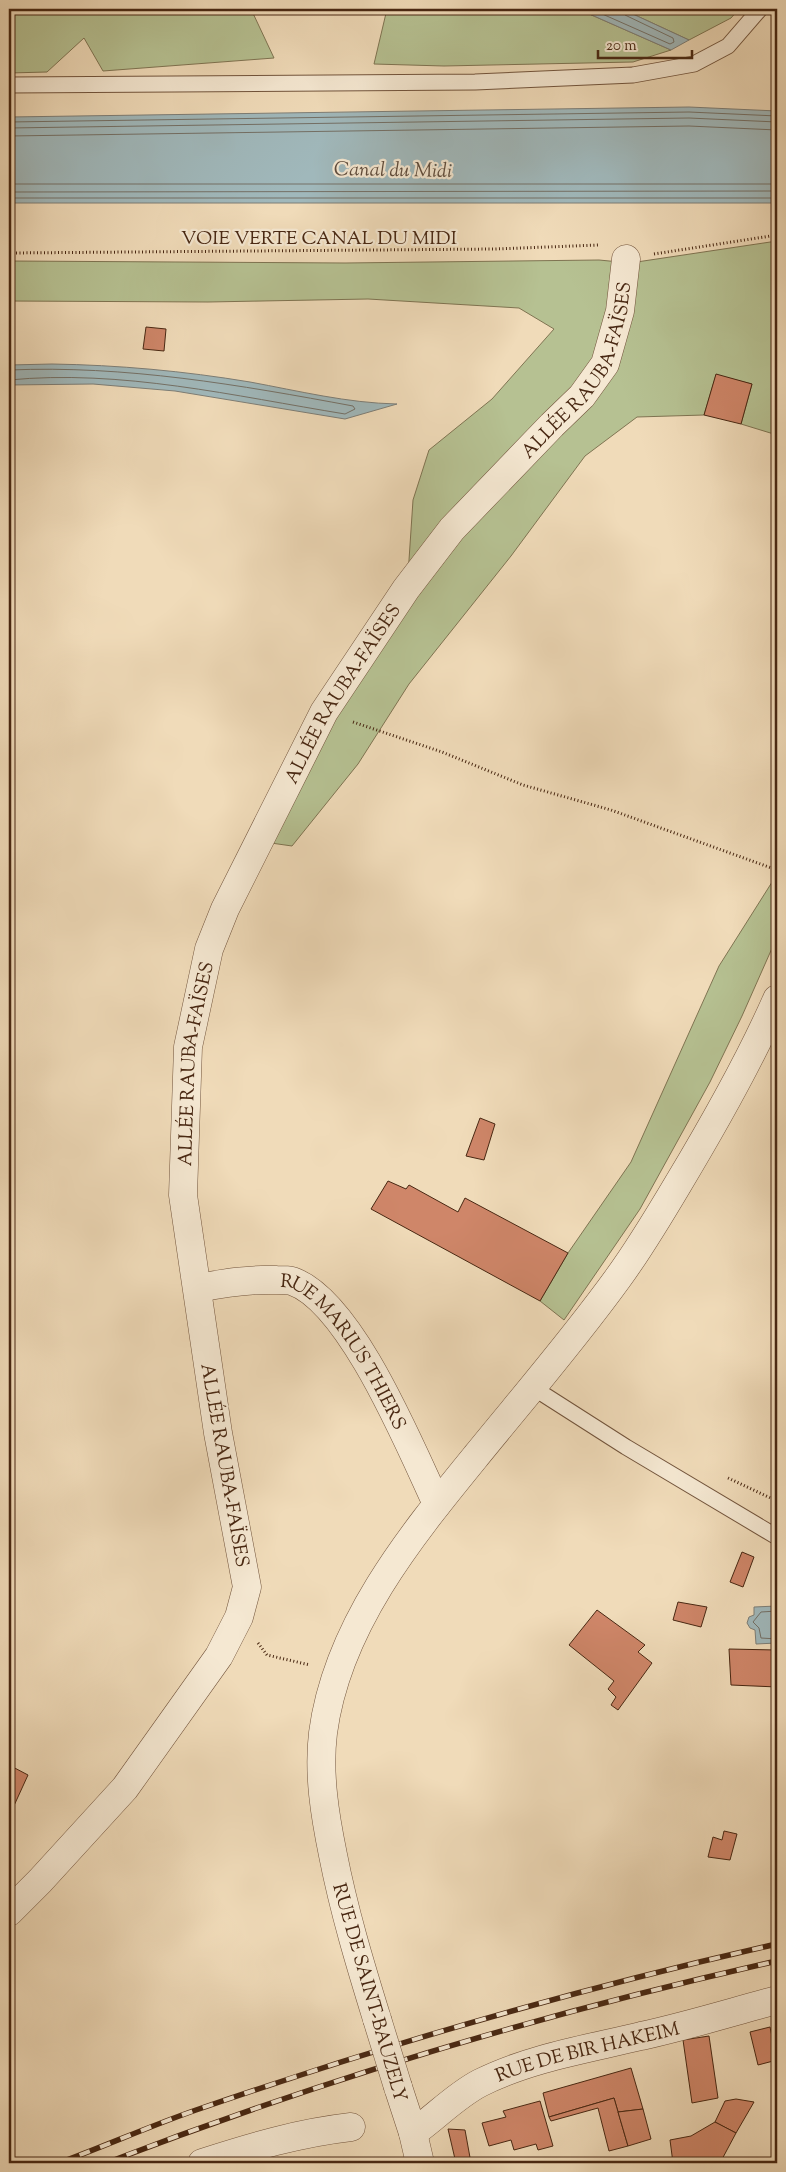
<svg xmlns="http://www.w3.org/2000/svg" width="786" height="2172" font-family="'Sorts Mill Goudy',serif">
	<style>
		.green { fill: #b6c192; stroke: #7f7452 }
		.water { fill: #a0b8bb; stroke: #7d7e77 }
		.lines { fill: none; stroke-linecap: round; stroke-linejoin: round }
		.shore { stroke: #747066; stroke-width: 1 }
		.building { fill: #cf8669; stroke: #482712 }
		.service-casing { stroke: #72543c; stroke-width: 17 }
		.minor-casing { stroke: #72543c; stroke-width: 29 }
		.path { stroke: #482712; stroke-width: 3; stroke-dasharray: 1 2.5; stroke-linecap: butt }
		.service { stroke: #f5e8d2; stroke-width: 15 }
		.minor { stroke: #f5e8d2; stroke-width: 28 }
		.rail-casing { stroke: #482712; stroke-width: 5.5 }
		.rail { stroke: #f5e8d2; stroke-width: 4; stroke-dasharray: 11; stroke-linecap: butt }
		.minor-bridge-casing { stroke: #72543c; stroke-width: 29; stroke-linecap: butt }
		.minor-bridge { stroke: #f5e8d2; stroke-width: 28 }
		.labels { text-anchor: middle; stroke-width: 4.5; stroke-linejoin: round; paint-order: stroke }
		.street-label { font-size: 19px; fill: #482712; stroke: #f5e8d2 }
		.water-label { font-size: 20px; font-style: italic; fill: #5e4b3c; stroke: #f5e8d2 }
	</style>
	<rect width="100%" height="100%" fill="#f0dbb9"/>
	<filter id="stains"><feTurbulence type="fractalNoise" baseFrequency=".004" numOctaves="4"/><feColorMatrix values="0 0 0 0 .2 0 0 0 0 .09 0 0 0 0 .02 0 0 0 .5 -.17"/></filter>
	<radialGradient id="worn" r=".72"><stop offset=".6" stop-color="#630" stop-opacity="0"/><stop offset="1" stop-color="#630" stop-opacity=".3"/></radialGradient>
	<g class="green">
		<path d="M9 9H251L274 58 103 71 84 38 47 72 9 73Z"/>
		<path d="M387 9H578L671 50 633 62 444 66 374 64Z"/>
		<path d="M622 9H739L731 18 689 40Z"/>
		<path d="M777 241V435L741 424 752 384 716 375 704 415 637 417 585 456 511 556 409 684 358 764 292 846 264 842 407 590 413 500 429 450 492 399 554 329 519 308 368 299 208 302 9 301V261L345 263 599 260 630 263Z"/>
		<path d="M777 861V937L742 1016 710 1082 640 1209 564 1320 540 1301 568 1253 631 1162 719 966 774 879Z"/>
	</g>
	<g class="water">
		<path d="M578 9H622L689 40 671 50Z"/>
		<path d="M689 107 777 111V203H9V117Z"/>
		<path d="M52 364C118 365 184 371 250 382 299 391 347 403 397 404L345 419 175 391 93 384 9 385V365Z"/>
		<path d="M777 1606V1643L756 1644 755 1630 750 1628 747 1623 749 1617 754 1615V1607Z"/>
	</g>
	<g class="lines">
		<g class="shore">
			<path d="M591 9 670 44 674 42 673 38 625 15 622 9"/>
			<path d="M9 122 689 112 777 116"/>
			<path d="M9 128 689 118 777 122"/>
			<path d="M9 136 689 126 777 130"/>
			<path d="M9 184H777"/>
			<path d="M9 192 777 191"/>
			<path d="M9 198H777"/>
			<path d="M9 370C125 365 240 385 353 406L355 409 345 414C234 396 121 369 9 380"/>
			<path d="M777 1611 761 1612 753 1622 759 1628 761 1638 777 1639"/>
		</g>
	</g>
	<g class="building">
		<path d="M146 327 166 329 164 351 143 349Z"/>
		<path d="M716 374 752 384 741 424 704 415Z"/>
		<path d="M480 1118 495 1124 484 1160 466 1156Z"/>
		<path d="M388 1181 406 1189 409 1185 458 1212 465 1198 568 1253 540 1301 371 1209Z"/>
		<path d="M742 1552 754 1557 743 1587 730 1582Z"/>
		<path d="M678 1602 707 1607 701 1627 673 1620Z"/>
		<path d="M597 1610 645 1645 638 1652 652 1663 618 1710 611 1705 616 1697 608 1689 614 1681 569 1645Z"/>
		<path d="M729 1649 776 1650 777 1687 731 1685Z"/>
		<path d="M9 1765 28 1775 12 1810 9 1809Z"/>
		<path d="M724 1831 737 1834 730 1860 708 1857 713 1837 722 1840Z"/>
		<path d="M770 2027 777 2060 758 2065 750 2032Z"/>
		<path d="M709 2036 718 2098 692 2103 683 2040Z"/>
		<path d="M631 2068 643 2109 618 2112 614 2098 549 2117 543 2093Z"/>
		<path d="M614 2098 628 2146 609 2151 598 2108 551 2121 549 2117Z"/>
		<path d="M736 2099 754 2102 736 2133 715 2122 725 2101Z"/>
		<path d="M540 2101 553 2146 538 2150 536 2144 514 2150 511 2140 489 2146 482 2123 506 2117 503 2111Z"/>
		<path d="M643 2109 651 2139 628 2146 618 2112Z"/>
		<path d="M715 2122 736 2133 720 2163H673L670 2140 691 2136Z"/>
		<path d="M448 2129 465 2130 471 2163 455 2159Z"/>
	</g>
	<g class="lines">
		<g class="service-casing">
			<g id="service">
				<path d="M9 85 475 82 633 75 694 64 728 46 760 9"/>
				<path d="M532 1387 626 1447 777 1537"/>
			</g>
		</g>
		<g class="minor-casing">
			<g id="minor">
				<path id="s1" d="M198 1288C225 1283 250 1279 277 1280 282 1280 288 1280 292 1281 351 1301 411 1449 437 1504"/>
				<path id="s2" d="M9 1912 40 1881 125 1788 219 1656 239 1617 247 1587 218 1433 183 1195 188 1047 209 949 225 909 324 712 406 589 452 529 552 425 582 396 605 364 620 311 626 259"/>
				<path d="M377 2019C360 1964 344 1911 333 1855 325 1816 318 1774 323 1733 337 1626 410 1537 476 1456 524 1397 574 1339 618 1278 640 1248 659 1216 678 1184 714 1124 749 1063 777 999"/>
				<path d="M398 2087 413 2133 420 2163"/>
				<path id="s3" d="M413 2133C436 2117 455 2096 480 2083 530 2058 587 2049 641 2036 687 2026 732 2012 777 2000"/>
				<path d="M202 2163C252 2147 298 2133 351 2127"/>
			</g>
		</g>
		<g class="path">
			<path d="M9 253 495 249 599 245"/>
			<path d="M654 254 777 235"/>
			<path d="M353 722 442 752 523 785 611 810 777 870"/>
			<path d="M728 1478 777 1501"/>
			<path d="M258 1643 267 1655 310 1665"/>
		</g>
		<use href="#service" class="service"/>
		<use href="#minor" class="minor"/>
		<g class="rail-casing">
			<g id="rail">
				<path d="M59 2163C105 2146 150 2126 196 2110 387 2044 581 1988 777 1944"/>
				<path d="M106 2163C324 2079 549 2012 777 1961"/>
			</g>
		</g>
		<use href="#rail" class="rail"/>
		<g class="minor-bridge-casing">
			<path id="minor-bridge" d="M377 2019 398 2087"/>
		</g>
		<use href="#minor-bridge" class="minor-bridge"/>
	</g>
	<g class="labels">
		<g class="street-label">
			<text x="319" y="244">VOIE VERTE CANAL DU MIDI</text>
			<text dy="7" stroke="none"><textPath href="#s2" startOffset="1746">ALLÉE RAUBA-FAÏSES</textPath></text>
			<text dy="7" stroke="none"><textPath href="#s2" startOffset="1341">ALLÉE RAUBA-FAÏSES</textPath></text>
			<text dy="7" stroke="none"><textPath href="#s2" startOffset="936">ALLÉE RAUBA-FAÏSES</textPath></text>
			<text dy="7" stroke="none"><textPath href="#s1" startOffset="182">RUE MARIUS THIERS</textPath></text>
			<text transform="translate(226 1465) rotate(80)" y="7">ALLÉE RAUBA-FAÏSES</text>
			<text transform="translate(371 1992) rotate(74)" y="7">RUE DE SAINT-BAUZELY</text>
			<text dy="7" stroke="none"><textPath href="#s3" startOffset="196">RUE DE BIR HAKEIM</textPath></text>
		</g>
		<g class="water-label">
			<text transform="translate(393 169) rotate(1)" y="7">Canal du Midi</text>
		</g>
	</g>
	<rect width="786" height="2172" fill="none" stroke="#f0dbb9" stroke-width="30"/>
	<rect x="10" y="10" width="766" height="2152" fill="none" stroke="#482712" stroke-width="2.5"/>
	<rect x="15" y="15" width="756" height="2142" fill="none" stroke="#482712"/>
	<path d="M598 50v8h94v-8" fill="none" stroke="#482712" stroke-width="2.5"/>
	<text x="606" y="50" font-size="15" fill="#482712" stroke="#f5e8d2" stroke-width="4" paint-order="stroke">20 m</text>
	<rect width="100%" height="100%" filter="url(#stains)"/>
	<rect width="100%" height="100%" fill="url(#worn)"/>
</svg>
